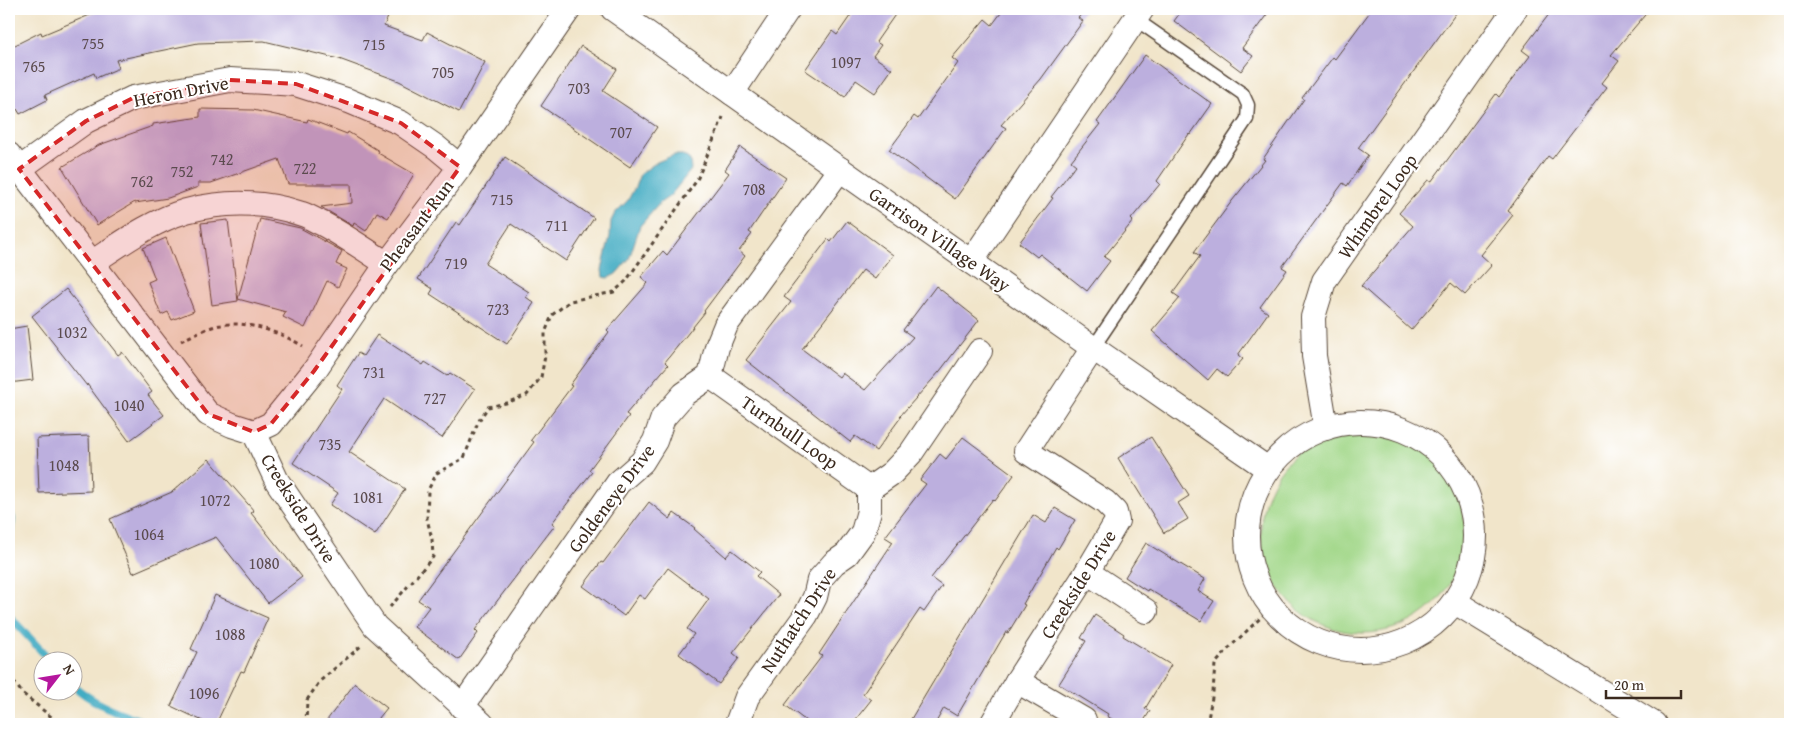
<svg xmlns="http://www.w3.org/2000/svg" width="1799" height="733" font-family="'Gentium Book Plus',serif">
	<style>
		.green { fill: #a1d788; stroke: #6e8053 }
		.water { fill: #43acc3; stroke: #3f6b70 }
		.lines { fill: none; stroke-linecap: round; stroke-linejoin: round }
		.stream { stroke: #43acc3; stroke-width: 8 }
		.building { fill: #bcafde }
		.service-casing { stroke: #564638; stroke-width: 15 }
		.minor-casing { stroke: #564638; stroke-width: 26 }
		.path { stroke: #564638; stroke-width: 3; stroke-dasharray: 4 4; stroke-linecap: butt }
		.service { stroke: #fff; stroke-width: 12 }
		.minor { stroke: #fff; stroke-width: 24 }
		.marked { fill: #d62828; fill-opacity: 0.2; stroke: #d62828; stroke-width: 4; stroke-dasharray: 10 6; stroke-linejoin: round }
		.labels { text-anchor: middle; stroke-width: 4; stroke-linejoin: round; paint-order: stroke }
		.number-label { font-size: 16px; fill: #5b4b4e }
		.street-label { font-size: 19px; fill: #3b2a1e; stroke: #fff }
	</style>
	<rect width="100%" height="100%" fill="#fff"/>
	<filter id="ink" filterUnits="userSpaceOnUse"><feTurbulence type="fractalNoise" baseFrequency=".02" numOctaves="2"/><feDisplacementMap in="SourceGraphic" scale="10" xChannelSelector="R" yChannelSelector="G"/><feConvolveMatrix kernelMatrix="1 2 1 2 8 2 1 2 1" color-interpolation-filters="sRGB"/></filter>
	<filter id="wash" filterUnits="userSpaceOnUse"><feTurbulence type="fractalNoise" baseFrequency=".0096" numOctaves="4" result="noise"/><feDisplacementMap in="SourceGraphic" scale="20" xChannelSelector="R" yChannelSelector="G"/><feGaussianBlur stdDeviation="1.12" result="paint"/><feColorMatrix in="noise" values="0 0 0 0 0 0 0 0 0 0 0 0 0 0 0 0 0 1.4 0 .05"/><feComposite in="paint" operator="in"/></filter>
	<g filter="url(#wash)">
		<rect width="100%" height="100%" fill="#f1e5ca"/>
		<circle class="green" cx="1363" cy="531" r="102"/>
		<path class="water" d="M674 155H683L690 160 691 170 670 196 660 203 640 226 629 259 616 274 608 278 603 277 602 270 610 236 611 221 615 213 628 200 635 187 640 174 657 162Z"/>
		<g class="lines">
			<g class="stream">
				<path d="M9 448 11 453 9 466"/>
				<path d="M9 510 12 519 9 540"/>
				<path d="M9 616 50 660"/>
				<path d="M72 684C93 705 123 714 150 724"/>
			</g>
		</g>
		<g id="blocks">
			<g class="building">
				<path d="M104 9H366L388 17 384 26 423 40 427 32 485 62 459 112 399 81 339 59 264 41 198 43 116 60 119 68 96 78 94 73 45 95 47 100 20 114 17 109 9 113V48L41 32 42 35Z"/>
				<path d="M855 9H899L876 42 881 45 873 56 892 69 875 93 856 80 845 97 805 70 832 31 837 35Z"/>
				<path d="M1004 9H1086L1078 18 1083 21 1041 79 1001 125 1006 128 955 199 889 150 914 116 918 119 958 63 952 58 985 19 992 25Z"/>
				<path d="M1183 9H1271L1242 48 1253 56 1241 71 1174 21Z"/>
				<path d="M1372 9H1459L1358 148 1368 155 1347 186 1343 183 1282 267 1287 270 1260 307 1268 313 1238 355 1243 359 1227 377 1217 369 1208 380 1152 331 1180 298 1173 293 1200 256 1194 252 1232 201 1265 160 1263 159 1304 99 1302 98 1333 57 1335 59Z"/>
				<path d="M1553 9H1650L1611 55 1619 61 1602 83 1607 87 1552 159 1548 156 1508 211 1513 215 1481 255 1492 265 1465 295 1451 283 1411 330 1361 286 1413 226 1399 213 1428 180 1431 182 1496 94 1499 97 1530 56 1522 50Z"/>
				<path d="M581 46 617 69 603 91 657 127 630 167 541 106Z"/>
				<path d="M1145 55 1212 104 1190 135 1189 134 1157 181 1160 184 1131 219 1133 221 1104 257 1110 261 1087 291 1040 254 1037 257 1019 243 1053 198 1051 197 1076 165 1071 161 1100 124 1097 122Z"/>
				<path d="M200 109 253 110 307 122 308 119 347 134 348 132 379 151 378 153 414 174 388 218 377 212 366 231 354 223 353 226 321 207 352 203 351 184H288L279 159 211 183H198V187L168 198 135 203V202L97 225 62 167 99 145 153 126V124L200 117Z"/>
				<path d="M740 147 786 178 749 232 752 234 739 251 745 256 704 311 705 312 665 362 668 365 626 414 629 416 589 470 592 472 552 523 555 525 475 630 478 633 459 660 414 627 429 607 418 600 534 442 531 440 572 386 570 385 609 332 607 330 648 283 641 277 663 251 667 255 729 173 725 170Z"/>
				<path d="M505 157 594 218 566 261 511 224 485 264 529 292 526 297 534 303 507 344 430 294 433 289 418 279 456 222 460 225Z"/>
				<path d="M260 219 300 228 342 251 336 264 347 269 338 287 327 281 305 328 283 317 286 312 238 299Z"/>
				<path d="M228 220 238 301 212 305 201 223Z"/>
				<path d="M847 221 893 255 875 279 863 270 802 349 839 377 842 373 865 390 913 337 903 330 936 286 979 320 940 371 900 416 901 417 876 451 855 436 850 442 746 360 791 302 784 297 828 239 831 242Z"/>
				<path d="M166 238 194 311 172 320 168 312 161 315 148 282 155 279 143 248Z"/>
				<path d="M66 289 118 355 122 352 152 392 148 395 164 415 129 441 87 384V386L32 316Z"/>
				<path d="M27 326 33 380 9 383V329Z"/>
				<path d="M377 335 423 365 425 362 447 376 450 373 475 389 442 438 384 399 349 452 405 489 375 535 330 505 338 493 293 463 342 389 337 385 358 353 363 356Z"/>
				<path d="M89 436 91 491 39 493 37 438Z"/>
				<path d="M963 437 1014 475 995 501 993 499 931 578 942 586 924 612 920 609 863 694 871 700 852 724H810L785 705 822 656 819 654 893 542 885 537 926 484 920 480 940 454 946 459Z"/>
				<path d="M1151 437 1189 496 1178 503 1188 519 1164 533 1118 458Z"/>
				<path d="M209 459 254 511 251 513 302 577 268 603 216 537 133 573 110 519 172 492Z"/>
				<path d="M649 502 670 519 674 513 695 528 694 529 726 557 732 550 760 572 756 576 779 595 733 653 739 658 719 684 679 654 694 634 687 629 709 599 668 568 645 599 639 595 624 616 583 586 601 562 603 563Z"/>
				<path d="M1055 508 1075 520 1058 549 1056 547 1023 604 1025 605 1008 633 1006 632 957 716 944 708 935 724H908L1033 515 1046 523Z"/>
				<path d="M1146 543 1205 579 1198 591 1214 601 1201 621 1148 589 1147 591 1125 577Z"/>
				<path d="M215 595 268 618 244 672 241 671 216 724H209L171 706 197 652 191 649Z"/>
				<path d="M1095 615 1124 634 1123 636 1171 665 1145 709 1150 711 1142 724H1120L1107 716 1108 714 1059 684 1086 641 1081 638Z"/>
				<path d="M355 683 387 708 374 724H324Z"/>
			</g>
		</g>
	</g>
	<g filter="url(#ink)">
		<use href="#blocks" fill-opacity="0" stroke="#564638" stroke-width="1"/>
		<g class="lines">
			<g class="service-casing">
				<path id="service" d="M1093 348 1247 119 1248 105 1243 94 1135 19"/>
			</g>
			<g class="minor-casing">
				<g id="minor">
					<path d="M613 9 1093 348 1268 469"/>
					<path d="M732 93 788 9"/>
					<path d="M9 155 208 414 232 425 254 432 277 481 375 626 482 724"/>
					<path d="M19 169 86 121 133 98 230 80 296 84 349 101 401 123 436 147 460 167"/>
					<path d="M93 262C122 243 152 221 186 211 224 201 265 201 302 214 309 216 316 221 323 224 345 236 366 250 387 264"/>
					<path d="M971 262 1142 9"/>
					<path d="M710 376 869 489"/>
					<circle cx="1361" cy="536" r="114"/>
					<path d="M1326 428 1314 356 1313 317 1324 281 1515 9"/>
					<path d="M254 432 271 424 314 371 387 264 460 167 569 9"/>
					<path d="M1087 572 1146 611"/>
					<path d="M1455 602 1654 724"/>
					<path d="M1017 681 1084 720"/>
					<path d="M462 707 618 483 642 462 655 441 663 418 684 394 710 376 717 347 726 325 840 169"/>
					<path d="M737 724 747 697 806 615 815 597 819 580 834 563 847 554 863 532 869 511V489L892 473 911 453 980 351"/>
					<path d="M992 724 1017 681 1087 572 1117 521 1115 512 1105 502 1026 451 1093 348"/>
				</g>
			</g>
			<g class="path">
				<path d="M181 341C193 335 208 327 221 325 247 320 281 333 303 346"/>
				<path d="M390 607 433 557 432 539 427 519 428 490 437 473 464 458 478 422 488 407 506 403 527 395 541 377 545 356V333L552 315 570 301 614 292 626 281 697 180 723 117"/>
				<path d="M9 675 22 693 60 724"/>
				<path d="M306 724 307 700 320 681 361 646"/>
				<path d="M1207 724 1213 692 1215 664 1231 646 1271 608"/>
			</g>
			<use href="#service" class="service"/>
			<use href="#minor" class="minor"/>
		</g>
	</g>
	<path class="marked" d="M230 80 296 84 401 123 460 167 314 371 271 424 254 432 208 414 19 169 86 121 133 98Z"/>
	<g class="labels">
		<g class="number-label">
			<text x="93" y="49">755</text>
			<text x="374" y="50">715</text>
			<text x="846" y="68">1097</text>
			<text x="34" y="72">765</text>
			<text x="443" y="78">705</text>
			<text x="579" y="94">703</text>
			<text x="621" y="138">707</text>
			<text x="222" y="165">742</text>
			<text x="305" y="174">722</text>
			<text x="182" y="177">752</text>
			<text x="142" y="187">762</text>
			<text x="754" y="195">708</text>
			<text x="502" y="205">715</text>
			<text x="557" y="231">711</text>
			<text x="456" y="269">719</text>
			<text x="498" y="315">723</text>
			<text x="72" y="338">1032</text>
			<text x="374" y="378">731</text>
			<text x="435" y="404">727</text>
			<text x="129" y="411">1040</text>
			<text x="330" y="450">735</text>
			<text x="64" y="471">1048</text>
			<text x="368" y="503">1081</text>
			<text x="215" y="506">1072</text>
			<text x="149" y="540">1064</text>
			<text x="264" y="569">1080</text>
			<text x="230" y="640">1088</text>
			<text x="204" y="699">1096</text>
		</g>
		<g class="street-label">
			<text transform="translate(181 91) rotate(-11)" y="7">Heron Drive</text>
			<text transform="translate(1377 206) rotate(-55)" y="7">Whimbrel Loop</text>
			<text transform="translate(416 225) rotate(-53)" y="7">Pheasant Run</text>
			<text transform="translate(940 239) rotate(35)" y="7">Garrison Village Way</text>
			<text transform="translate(790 432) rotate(35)" y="7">Turnbull Loop</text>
			<text transform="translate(611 498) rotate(-53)" y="7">Goldeneye Drive</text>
			<text transform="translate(299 508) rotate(58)" y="7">Creekside Drive</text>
			<text transform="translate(1078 584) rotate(-58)" y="7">Creekside Drive</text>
			<text transform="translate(798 620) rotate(-57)" y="7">Nuthatch Drive</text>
		</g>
	</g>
	<rect width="1799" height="733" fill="none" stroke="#fff" stroke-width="30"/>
	<g transform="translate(58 676) rotate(59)"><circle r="24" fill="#ffffff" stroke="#b1aaa5"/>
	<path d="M0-4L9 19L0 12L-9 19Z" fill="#b5179e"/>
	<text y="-8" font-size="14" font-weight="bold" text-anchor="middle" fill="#3b2a1e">N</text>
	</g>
	<path d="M1606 690v8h75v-8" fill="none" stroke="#3b2a1e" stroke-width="2.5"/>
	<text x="1614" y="690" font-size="15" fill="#3b2a1e" stroke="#ffffff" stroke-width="4" paint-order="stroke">20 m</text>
</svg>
